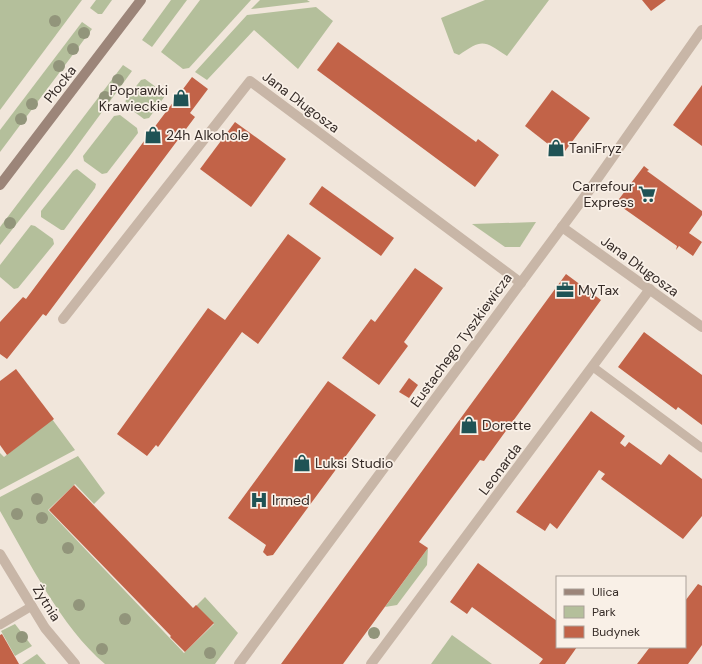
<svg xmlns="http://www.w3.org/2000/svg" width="702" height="664" font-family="'DM Sans',sans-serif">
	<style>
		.green { fill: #b4bf9b }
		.building { fill: #c26348 }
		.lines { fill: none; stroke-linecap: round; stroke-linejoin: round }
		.lane { stroke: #c8b6a7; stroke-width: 9 }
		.street { stroke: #c8b6a7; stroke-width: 10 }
		.secondary { stroke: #9c8579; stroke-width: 10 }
		.tree { fill: #92957b }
		.labels { text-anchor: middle; stroke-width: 3.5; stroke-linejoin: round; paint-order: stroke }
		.street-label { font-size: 14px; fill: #352b27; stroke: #f9f0e7 }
		.poi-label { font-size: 14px; fill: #352b27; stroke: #f9f0e7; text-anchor: start }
	</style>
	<rect width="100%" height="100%" fill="#f1e6db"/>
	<g class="green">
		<path d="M0 0H82L0 110Z"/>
		<path d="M96 0H112L102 14H98L90 8Z"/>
		<path d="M171 0H187L152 47 142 40Z"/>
		<path d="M200 0H251L189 68 183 69 161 52Z"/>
		<path d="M260 0H307L310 2 251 9Z"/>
		<path d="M485 0H549L507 56C484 41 483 38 459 55L454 53 441 18Z"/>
		<path d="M316 7 333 21 298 69 254 30 207 80 195 72 247 15Z"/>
		<path d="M82 22 92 29 0 152V130Z"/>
		<path d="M123 65 132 71 69 157 0 245V227Z"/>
		<path d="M145 79 164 93 165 96 149 118 144 119 125 105 126 99 141 80Z"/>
		<path d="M120 115 137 128 138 133 107 173 102 174 84 161 83 156 114 116Z"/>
		<path d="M77 169 96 184 95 188 64 230H61L41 217V211L73 171Z"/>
		<path d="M536 222 520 247H505L472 224Z"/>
		<path d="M31 225 35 226 53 239 54 244 18 288 14 289 0 277V265Z"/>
		<path d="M52 419 75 450 0 490V453L4 457Z"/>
		<path d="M78 456 105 493 94 504 75 484 48 510 184 653 214 624 196 606 205 597 238 633 215 664H105C61 627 29 561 0 511V497Z"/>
		<path d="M428 548 427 565 397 605 385 607Z"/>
		<path d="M15 624 32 646 15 656 1 631Z"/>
		<path d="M452 635 492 664H431Z"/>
		<path d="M37 654 46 664H22Z"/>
	</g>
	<g class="building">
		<path d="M642 0H666L651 11Z"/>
		<path d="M338 42 476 142 478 139 499 155 475 187 317 70Z"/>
		<path d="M192 77 208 89 190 113 195 117 46 316 43 314 7 359 0 354V322L23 297 26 299Z"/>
		<path d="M702 85V146L673 125Z"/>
		<path d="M552 90 590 118 562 155 525 126Z"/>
		<path d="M235 122 286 159 251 207 200 169Z"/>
		<path d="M644 166 649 170 647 171 702 211V215L689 233 702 242 693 256 679 246 676 250 677 246 616 203Z"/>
		<path d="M322 186 394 238 381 256 309 204Z"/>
		<path d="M288 234 321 258 258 344 242 332 158 447 156 445 147 456 117 434 208 308 225 320Z"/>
		<path d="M415 268 443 288 404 342 408 346 379 385 342 358 371 319 375 322Z"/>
		<path d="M566 274 601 300 484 461 480 460 419 542 428 548 398 589 343 664H281Z"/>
		<path d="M644 332 702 375V425L678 407 676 410 618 367Z"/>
		<path d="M16 369 54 419 7 455 0 445V381Z"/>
		<path d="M409 378 418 385 409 398 399 392Z"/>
		<path d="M328 381 376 415 273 555 267 556 263 552 266 545 228 518Z"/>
		<path d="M591 411 625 436 620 443 625 447 629 442 661 465 669 454 702 479V516L683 539 601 479 605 474 599 470 557 529 550 523 545 531 516 512Z"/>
		<path d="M74 485 193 608 196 605 214 623 185 652 170 637 171 636 49 510Z"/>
		<path d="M478 563 557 621V647H577L565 664H539L543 659 472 607 467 614 450 602Z"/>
		<path d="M698 584 702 586V645L688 664H637L650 647H685V601Z"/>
		<path d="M2 634 19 664H0V635Z"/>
	</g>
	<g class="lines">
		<g class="lane">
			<path d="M593 367 702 448"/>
			<path d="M0 625 32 606"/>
		</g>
		<g class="street">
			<path d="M562 227 702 327"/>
			<path d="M63 319 250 81 521 283"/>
			<path d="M0 554 45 628 75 664"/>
			<path d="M239 664 588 192 702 30"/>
			<path d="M371 664 650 289"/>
		</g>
		<path class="secondary" d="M0 185 141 0"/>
	</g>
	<g class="tree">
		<circle cx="55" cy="21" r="6"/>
		<circle cx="84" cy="33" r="6"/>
		<circle cx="73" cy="49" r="6"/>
		<circle cx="59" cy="66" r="6"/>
		<circle cx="118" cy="80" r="6"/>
		<circle cx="105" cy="97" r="6"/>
		<circle cx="32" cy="104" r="6"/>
		<circle cx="21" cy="119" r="6"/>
		<circle cx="10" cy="223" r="6"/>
		<circle cx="37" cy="499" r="6"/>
		<circle cx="17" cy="514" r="6"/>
		<circle cx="42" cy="518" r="6"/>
		<circle cx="68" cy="548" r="6"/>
		<circle cx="79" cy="605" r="6"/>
		<circle cx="125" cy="619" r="6"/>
		<circle cx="374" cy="633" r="6"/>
		<circle cx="22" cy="637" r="6"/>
		<circle cx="102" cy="649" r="6"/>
		<circle cx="210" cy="653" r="6"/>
	</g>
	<defs>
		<g id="shop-bare" transform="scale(1.38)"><path d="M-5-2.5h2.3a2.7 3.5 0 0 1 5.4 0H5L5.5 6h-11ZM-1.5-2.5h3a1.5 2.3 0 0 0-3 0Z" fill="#1f5355" stroke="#f9f0e7" stroke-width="2.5" paint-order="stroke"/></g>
		<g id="supermarket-bare" transform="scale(1.38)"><path d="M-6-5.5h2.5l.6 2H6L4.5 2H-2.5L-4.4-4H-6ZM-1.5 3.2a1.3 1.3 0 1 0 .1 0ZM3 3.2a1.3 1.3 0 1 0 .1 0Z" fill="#1f5355" stroke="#f9f0e7" stroke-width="2.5" paint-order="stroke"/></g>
		<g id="office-bare" transform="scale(1.38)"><path d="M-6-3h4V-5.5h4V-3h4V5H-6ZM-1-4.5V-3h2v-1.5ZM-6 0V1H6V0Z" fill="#1f5355" stroke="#f9f0e7" stroke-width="2.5" paint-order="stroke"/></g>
		<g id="hospital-bare" transform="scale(1.38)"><path d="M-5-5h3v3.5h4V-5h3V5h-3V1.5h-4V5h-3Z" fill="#1f5355" stroke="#f9f0e7" stroke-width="2.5" paint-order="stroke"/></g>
	</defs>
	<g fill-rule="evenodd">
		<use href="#shop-bare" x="181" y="98"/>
		<use href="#shop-bare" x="153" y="135"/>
		<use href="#shop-bare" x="556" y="148"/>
		<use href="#supermarket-bare" x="647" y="194"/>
		<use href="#office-bare" x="565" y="290"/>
		<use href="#shop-bare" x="469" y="425"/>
		<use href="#shop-bare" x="302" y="463"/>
		<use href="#hospital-bare" x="259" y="500"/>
	</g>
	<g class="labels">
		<g class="street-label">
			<text transform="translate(60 84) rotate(-52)" y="5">Płocka</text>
			<text transform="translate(301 102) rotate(37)" y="5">Jana Długosza</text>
			<text transform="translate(640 266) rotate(36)" y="5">Jana Długosza</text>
			<text transform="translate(461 340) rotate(-54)" y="5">Eustachego Tyszkiewicza</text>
			<text transform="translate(500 469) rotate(-53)" y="5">Leonarda</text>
			<text transform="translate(47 603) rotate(58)" y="5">Żytnia</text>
		</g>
		<g class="poi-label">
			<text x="168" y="95" text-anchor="end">Poprawki<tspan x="168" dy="16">Krawieckie</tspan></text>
			<text x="166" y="140">24h Alkohole</text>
			<text x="569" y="153">TaniFryz</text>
			<text x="634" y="191" text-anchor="end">Carrefour<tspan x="634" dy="16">Express</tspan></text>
			<text x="578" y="295">MyTax</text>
			<text x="482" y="430">Dorette</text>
			<text x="315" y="468">Luksi Studio</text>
			<text x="272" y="505">Irmed</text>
		</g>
	</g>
	<rect x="556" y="576" width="130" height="72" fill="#f9f0e7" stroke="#aba19a"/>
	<rect x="564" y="589" width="20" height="6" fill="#9c8579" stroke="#aba19a"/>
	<text x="592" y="596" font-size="12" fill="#352b27">Ulica</text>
	<rect x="564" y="606" width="20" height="12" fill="#b4bf9b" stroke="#aba19a"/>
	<text x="592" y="616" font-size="12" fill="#352b27">Park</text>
	<rect x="564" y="626" width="20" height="12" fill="#c26348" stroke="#aba19a"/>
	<text x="592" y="636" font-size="12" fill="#352b27">Budynek</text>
</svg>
